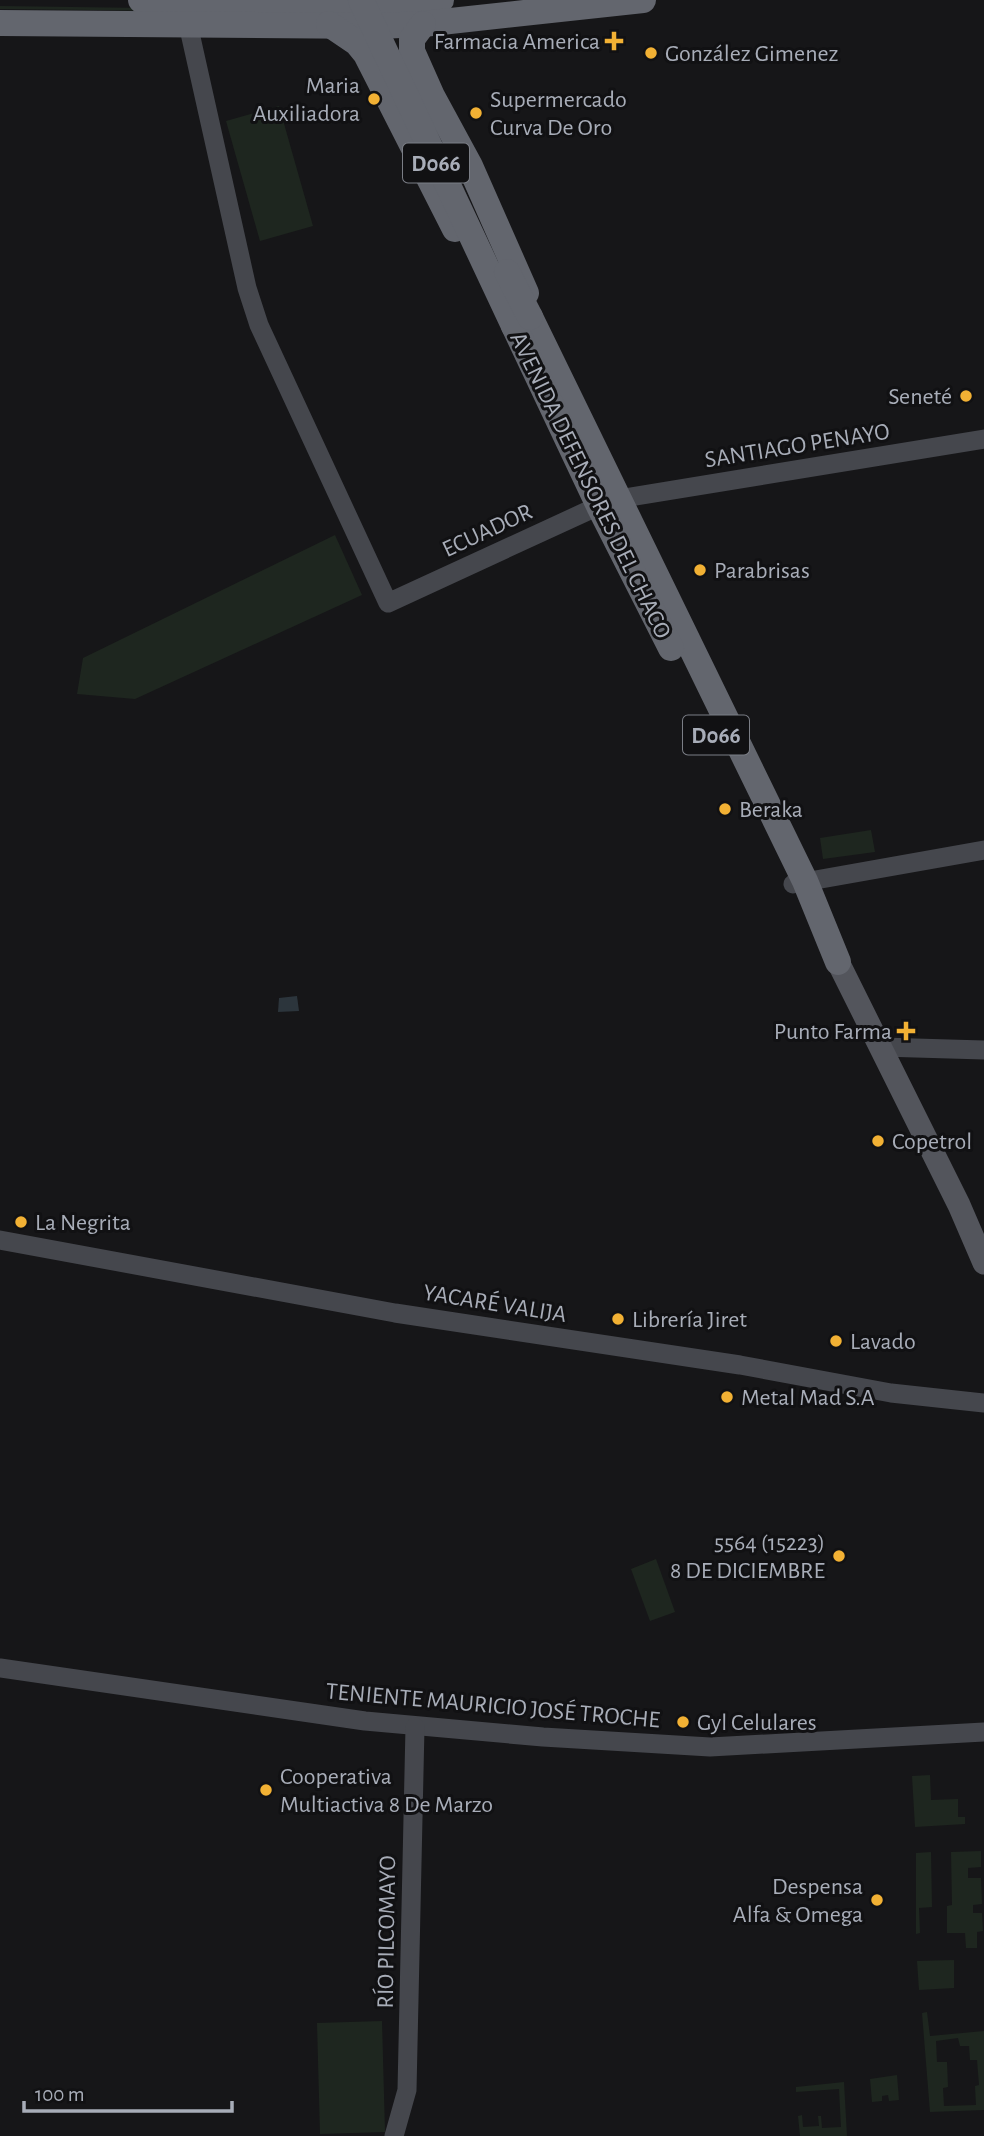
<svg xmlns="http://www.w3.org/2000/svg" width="984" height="2136" font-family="'Alegreya Sans',sans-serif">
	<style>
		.green { fill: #1e261f; fill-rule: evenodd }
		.water { fill: #2c353c }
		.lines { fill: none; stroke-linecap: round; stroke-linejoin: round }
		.secondary { stroke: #45474d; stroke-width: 19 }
		.primary { stroke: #53555c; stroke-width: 23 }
		.highway { stroke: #63666e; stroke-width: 26 }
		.highway-bridge { stroke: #63666e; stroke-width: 26 }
		.poi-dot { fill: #f2b134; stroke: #111113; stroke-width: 2.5 }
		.labels { text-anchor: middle; stroke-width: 6; stroke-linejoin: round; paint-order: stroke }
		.shield { fill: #111113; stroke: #7b7e86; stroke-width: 2 }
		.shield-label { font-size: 23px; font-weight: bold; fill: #a8adb8 }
		.poi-label { font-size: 24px; fill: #a8adb8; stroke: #111113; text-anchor: start }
		.street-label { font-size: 24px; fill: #a8adb8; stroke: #111113 }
	</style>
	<rect width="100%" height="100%" fill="#161618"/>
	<g class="green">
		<path d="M0 6 358 11 359 13 0 9Z"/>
		<path d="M279 106 313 226 260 241 226 121Z"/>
		<path d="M335 535 362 595 135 699 77 694 83 658Z"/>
		<path d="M871 830 875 852 823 859 820 838Z"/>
		<path d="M656 1559 675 1612 650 1621 631 1569Z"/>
		<path d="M930 1775 931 1800 958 1799V1817H965V1824L915 1827 912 1776Z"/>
		<path d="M981 1851V1867L968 1868V1878H981L982 1904 973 1905V1913H982L983 1931 977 1932V1948H966L965 1933H947V1906L952 1905 951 1852Z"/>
		<path d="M931 1852 932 1907 919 1908 920 1933 916 1934V1853Z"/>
		<path d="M954 1960V1988L919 1990 917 1961Z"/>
		<path d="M927 2012 930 2036 984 2031V2110L930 2112 922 2013ZM958 2038 960 2046H969L970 2060H977L979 2085 975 2086 976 2105 944 2106 943 2088 948 2087 947 2062H937L936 2041Z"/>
		<path d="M382 2021 385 2132 320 2134 317 2023Z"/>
		<path d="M897 2075 899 2100 889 2101 888 2095 882 2096V2101L872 2102 870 2079Z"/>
		<path d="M844 2082 847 2136H800L798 2116 802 2115 803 2127 819 2126 818 2116H821L822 2128 841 2127 839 2089 796 2092V2087Z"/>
	</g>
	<path class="water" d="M297 996 299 1011 278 1012 279 998Z"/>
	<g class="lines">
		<g class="secondary">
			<path d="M188 24 247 288 259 325 388 603 607 502"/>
			<path d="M618 499 984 439"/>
			<path d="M793 884 984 850"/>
			<path d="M881 1047 984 1050"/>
			<path d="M0 1240 395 1313 740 1365 891 1393 984 1403"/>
			<path d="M0 1668 365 1721 543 1737 710 1747 984 1732"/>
			<path d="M394 2136 407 2090 415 1727"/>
		</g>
		<path class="primary" d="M838 962 959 1205 984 1263"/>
		<g class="highway">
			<path d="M141 0 373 6 441 0"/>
			<path d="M0 23 379 26 423 24 643 0"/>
			<path d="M329 24 357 43 366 54 455 229"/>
			<path d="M423 24 412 39V51L432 96 470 166 526 293"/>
			<path d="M530 317 805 881 838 962"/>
			<path d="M514 326 599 506 671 648"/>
		</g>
		<g class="highway-bridge">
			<path d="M361 0 514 326"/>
			<path d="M507 272 530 317"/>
		</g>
	</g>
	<g class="poi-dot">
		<path d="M610.5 30.5h7v7h7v7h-7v7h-7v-7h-7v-7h7z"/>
		<circle cx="651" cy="53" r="7"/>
		<circle cx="374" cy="99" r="7"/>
		<circle cx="476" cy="113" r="7"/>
		<circle cx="966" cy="396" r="7"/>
		<circle cx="700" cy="570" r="7"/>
		<circle cx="725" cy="809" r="7"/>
		<path d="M902.5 1020.5h7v7h7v7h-7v7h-7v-7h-7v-7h7z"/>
		<circle cx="878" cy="1141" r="7"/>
		<circle cx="21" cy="1222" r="7"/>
		<circle cx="618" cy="1319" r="7"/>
		<circle cx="836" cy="1341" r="7"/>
		<circle cx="727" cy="1397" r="7"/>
		<circle cx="839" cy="1556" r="7"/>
		<circle cx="683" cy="1722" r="7"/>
		<circle cx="266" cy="1790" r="7"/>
		<circle cx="877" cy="1900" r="7"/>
	</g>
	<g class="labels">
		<g class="shield">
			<rect x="403" y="143.5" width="66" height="39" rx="5"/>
			<rect x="683" y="715.5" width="66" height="39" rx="5"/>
		</g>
		<g class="shield-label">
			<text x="436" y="171">D066</text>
			<text x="716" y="743">D066</text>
		</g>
		<g class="poi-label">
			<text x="600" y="49" text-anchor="end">Farmacia America</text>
			<text x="665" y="61">González Gimenez</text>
			<text x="360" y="93" text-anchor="end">Maria<tspan x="360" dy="28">Auxiliadora</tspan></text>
			<text x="490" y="107">Supermercado<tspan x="490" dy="28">Curva De Oro</tspan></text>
			<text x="952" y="404" text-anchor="end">Seneté</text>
			<text x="714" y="578">Parabrisas</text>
			<text x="739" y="817">Beraka</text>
			<text x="892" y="1039" text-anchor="end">Punto Farma</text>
			<text x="892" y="1149">Copetrol</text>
			<text x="35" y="1230">La Negrita</text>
			<text x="632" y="1327">Librería Jiret</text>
			<text x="850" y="1349">Lavado</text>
			<text x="741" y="1405">Metal Mad S.A</text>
			<text x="825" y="1550" text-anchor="end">5564 (15223)<tspan x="825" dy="28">8 DE DICIEMBRE</tspan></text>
			<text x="697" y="1730">Gyl Celulares</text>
			<text x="280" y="1784">Cooperativa<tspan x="280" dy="28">Multiactiva 8 De Marzo</tspan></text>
			<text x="863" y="1894" text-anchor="end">Despensa<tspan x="863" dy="28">Alfa &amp; Omega</tspan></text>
		</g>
		<g class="street-label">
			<text transform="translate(797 445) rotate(-9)" y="8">SANTIAGO PENAYO</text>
			<text transform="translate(591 485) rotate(64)" y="8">AVENIDA DEFENSORES DEL CHACO</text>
			<text transform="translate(487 530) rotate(-25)" y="8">ECUADOR</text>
			<text transform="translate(495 1303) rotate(9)" y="8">YACARÉ VALIJA</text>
			<text transform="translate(493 1705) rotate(5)" y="8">TENIENTE MAURICIO JOSÉ TROCHE</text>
			<text transform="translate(386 1932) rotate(-89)" y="8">RÍO PILCOMAYO</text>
		</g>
	</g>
	<path d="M24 2101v10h208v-10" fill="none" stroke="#a8adb8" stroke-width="3.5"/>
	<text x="35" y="2101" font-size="21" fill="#a8adb8" stroke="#111113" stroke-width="5" paint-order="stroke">100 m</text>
</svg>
